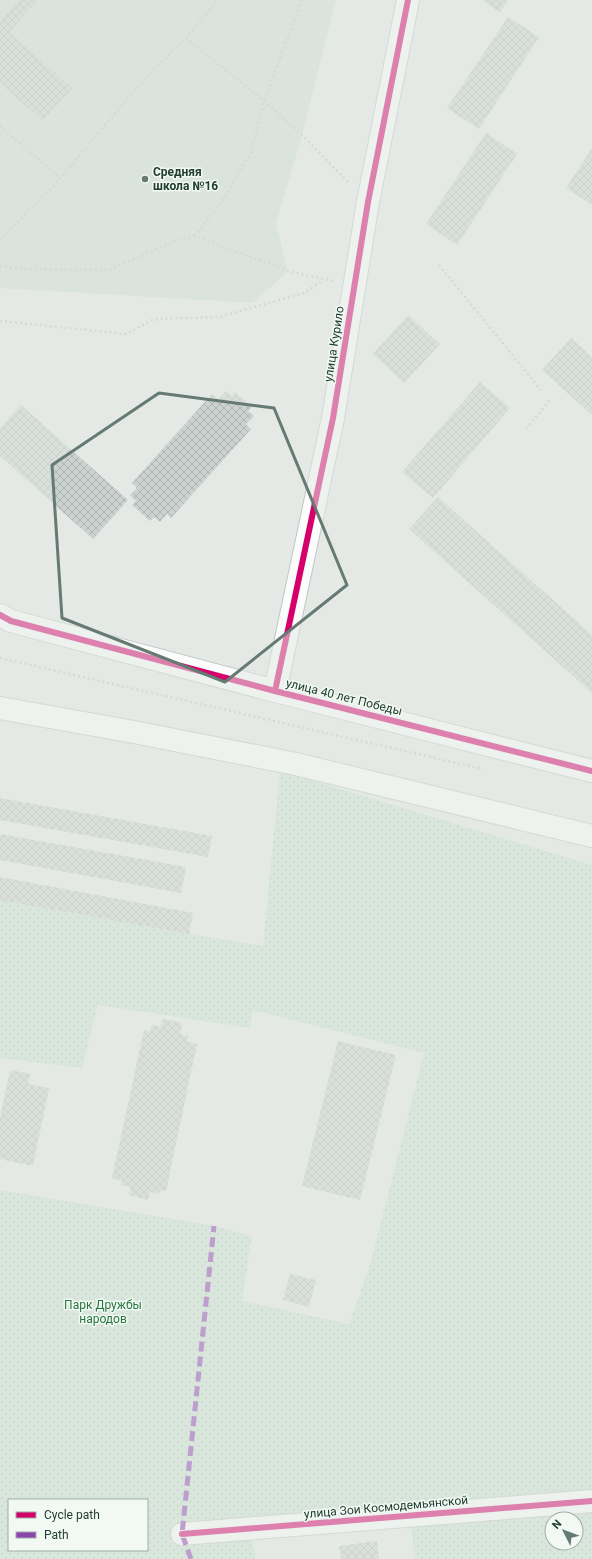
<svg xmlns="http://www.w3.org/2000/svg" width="592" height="1559" font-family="Roboto,sans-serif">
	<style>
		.built { fill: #d1dbd6 }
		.grass { fill: url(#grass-dots); fill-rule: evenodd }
		.building { fill: url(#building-cross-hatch) }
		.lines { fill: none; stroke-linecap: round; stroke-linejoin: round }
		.street-casing { stroke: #c1c6c3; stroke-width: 24 }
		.secondary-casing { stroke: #bfc7c3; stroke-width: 24 }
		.path { stroke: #c0cac4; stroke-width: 2.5; stroke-dasharray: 2 3; stroke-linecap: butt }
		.street { stroke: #fbfcfb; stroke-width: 22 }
		.secondary { stroke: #fbfcfb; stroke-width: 22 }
		.quiet { stroke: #8e44ad; stroke-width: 5; stroke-dasharray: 10 5; stroke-linecap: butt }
		.cycleway-casing { stroke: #f2f9f4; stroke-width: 8 }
		.cycleway { stroke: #d6006c; stroke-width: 6 }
		.marked { fill: none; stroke: #657a72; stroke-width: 3; stroke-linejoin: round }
		.poi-dot { fill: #657a72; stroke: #f2f9f4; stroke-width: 1.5 }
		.labels { text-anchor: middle; stroke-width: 3; stroke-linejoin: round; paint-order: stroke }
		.poi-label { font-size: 12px; font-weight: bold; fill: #213e33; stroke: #f2f9f4; text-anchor: start }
		.street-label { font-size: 12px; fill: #213e33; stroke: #f2f9f4 }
		.park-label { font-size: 12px; fill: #29763e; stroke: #f2f9f4 }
	</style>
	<defs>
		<pattern id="grass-dots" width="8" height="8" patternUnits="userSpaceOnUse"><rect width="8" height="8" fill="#cce3d1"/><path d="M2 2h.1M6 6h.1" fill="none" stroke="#afc4b4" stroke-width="1.8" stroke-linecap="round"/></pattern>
		<pattern id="building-cross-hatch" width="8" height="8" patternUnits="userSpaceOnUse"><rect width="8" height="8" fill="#ccd2cf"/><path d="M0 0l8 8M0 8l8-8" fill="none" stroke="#afb5b2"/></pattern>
	</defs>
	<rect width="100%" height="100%" fill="#e4e9e6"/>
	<path class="built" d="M0 0H336L302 135 276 223 288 271 253 303 0 288Z"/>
	<path class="grass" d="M280 771 592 865V1559H415L410 1516 251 1529 255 1559H0V1190L214 1226 252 1236 242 1301 349 1324 370 1265 424 1053 253 1010 250 1028 98 1005 82 1068 0 1058V900L189 934 263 946ZM9 1500H147V1550H9ZM552 1519H576V1543H552Z"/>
	<g class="building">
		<path d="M19 0H38L9 32 72 88 43 121 0 83V21Z"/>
		<path d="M482 0H508L500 12Z"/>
		<path d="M508 17 539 37 479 129 447 108Z"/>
		<path d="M486 133 517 154 457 245 426 224Z"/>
		<path d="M592 148V205L566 188Z"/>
		<path d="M408 315 440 344 404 383 373 354Z"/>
		<path d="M571 338 592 357V415L542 370Z"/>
		<path d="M480 382 510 408 433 498 402 472Z"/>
		<path d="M226 391 232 396 235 392 252 407 248 411 254 416 246 424 251 429 171 518 167 514 160 522 154 517 150 521 132 505 136 501 130 495 137 488 132 483 212 394 218 399Z"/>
		<path d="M21 405 128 500 93 539 0 456V428Z"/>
		<path d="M438 497 592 635V693L409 529Z"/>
		<path d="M0 798 212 836 208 857 0 820Z"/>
		<path d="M0 834 186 867 181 893 0 860Z"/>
		<path d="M0 877 193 913 189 934 0 900Z"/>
		<path d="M163 1019 182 1023 180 1034 188 1036 187 1041 197 1044 166 1191 160 1190 159 1194 150 1192 148 1200 129 1195 131 1187 121 1185 122 1181 112 1178 144 1030 150 1032 152 1025 161 1027Z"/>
		<path d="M338 1041 396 1055 360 1200 302 1186Z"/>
		<path d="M10 1070 30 1074 28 1084 49 1088 33 1166 0 1159V1118Z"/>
		<path d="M290 1274 316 1280 309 1307 283 1300Z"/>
		<path d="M377 1541 379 1559H341L339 1546Z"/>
	</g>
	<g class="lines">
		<g class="street-casing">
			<g id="street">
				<path d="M275 691 333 418 368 202 408 0"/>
				<path d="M182 1534 592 1501"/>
			</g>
		</g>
		<g class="secondary-casing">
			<g id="secondary">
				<path d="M0 615 11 621 275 691 592 771"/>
				<path d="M0 708 134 732 296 764 592 836"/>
			</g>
		</g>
		<g class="path">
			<path d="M302 0 264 101 251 153 220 204 195 236 288 271 334 281"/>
			<path d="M186 38 264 101 302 135 349 183"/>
			<path d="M0 126 60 178"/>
			<path d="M0 240 56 183 146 77 186 38 218 0"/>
			<path d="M439 265 541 390"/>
			<path d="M0 266 21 269 109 270 178 240 195 236"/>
			<path d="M0 321 126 334 154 319 219 317 304 293 324 280"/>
			<path d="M526 429 551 399"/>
			<path d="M0 658 483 769"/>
		</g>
		<use href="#street" class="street"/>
		<use href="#secondary" class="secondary"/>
		<path class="quiet" d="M191 1559 182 1534 214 1226"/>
		<g class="cycleway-casing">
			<g id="cycleway">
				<path d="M0 615 11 621 275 691 592 771"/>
				<path d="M275 691 333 418 368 202 408 0"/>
				<path d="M182 1534 592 1501"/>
			</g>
		</g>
		<use href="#cycleway" class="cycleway"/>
	</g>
	<path d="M0 0H592V1559H0ZM159 393 274 408 347 585 225 682 62 618 52 465Z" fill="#e4e9e6" fill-opacity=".55" fill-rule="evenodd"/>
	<path class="marked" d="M159 393 274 408 347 585 225 682 62 618 52 465Z"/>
	<circle class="poi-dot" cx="145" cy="179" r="4"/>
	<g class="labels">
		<g class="poi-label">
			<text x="153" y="176">Средняя<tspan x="153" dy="14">школа №16</tspan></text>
		</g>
		<g class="street-label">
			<text transform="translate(334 344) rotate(-81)" y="4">улица Курило</text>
			<text transform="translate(344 697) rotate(14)" y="4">улица 40 лет Победы</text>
			<text transform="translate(386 1507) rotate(-5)" y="4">улица Зои Космодемьянской</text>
		</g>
		<g class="park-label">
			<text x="103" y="1309">Парк Дружбы<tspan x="103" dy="14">народов</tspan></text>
		</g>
	</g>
	<rect x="8" y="1499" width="140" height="52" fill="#f2f9f4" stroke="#9eaea7"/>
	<rect x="16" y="1512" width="20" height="6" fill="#d6006c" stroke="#9eaea7"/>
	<text x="44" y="1519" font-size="12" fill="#213e33">Cycle path</text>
	<rect x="16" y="1532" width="20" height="6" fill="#8e44ad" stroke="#9eaea7"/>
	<text x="44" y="1539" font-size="12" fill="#213e33">Path</text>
	<g transform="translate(564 1531) rotate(312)"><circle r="19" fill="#f2f9f4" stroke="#9eaea7"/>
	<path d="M0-3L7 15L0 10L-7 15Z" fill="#657a72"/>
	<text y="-6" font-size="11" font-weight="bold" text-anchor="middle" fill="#213e33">N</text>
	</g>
</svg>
